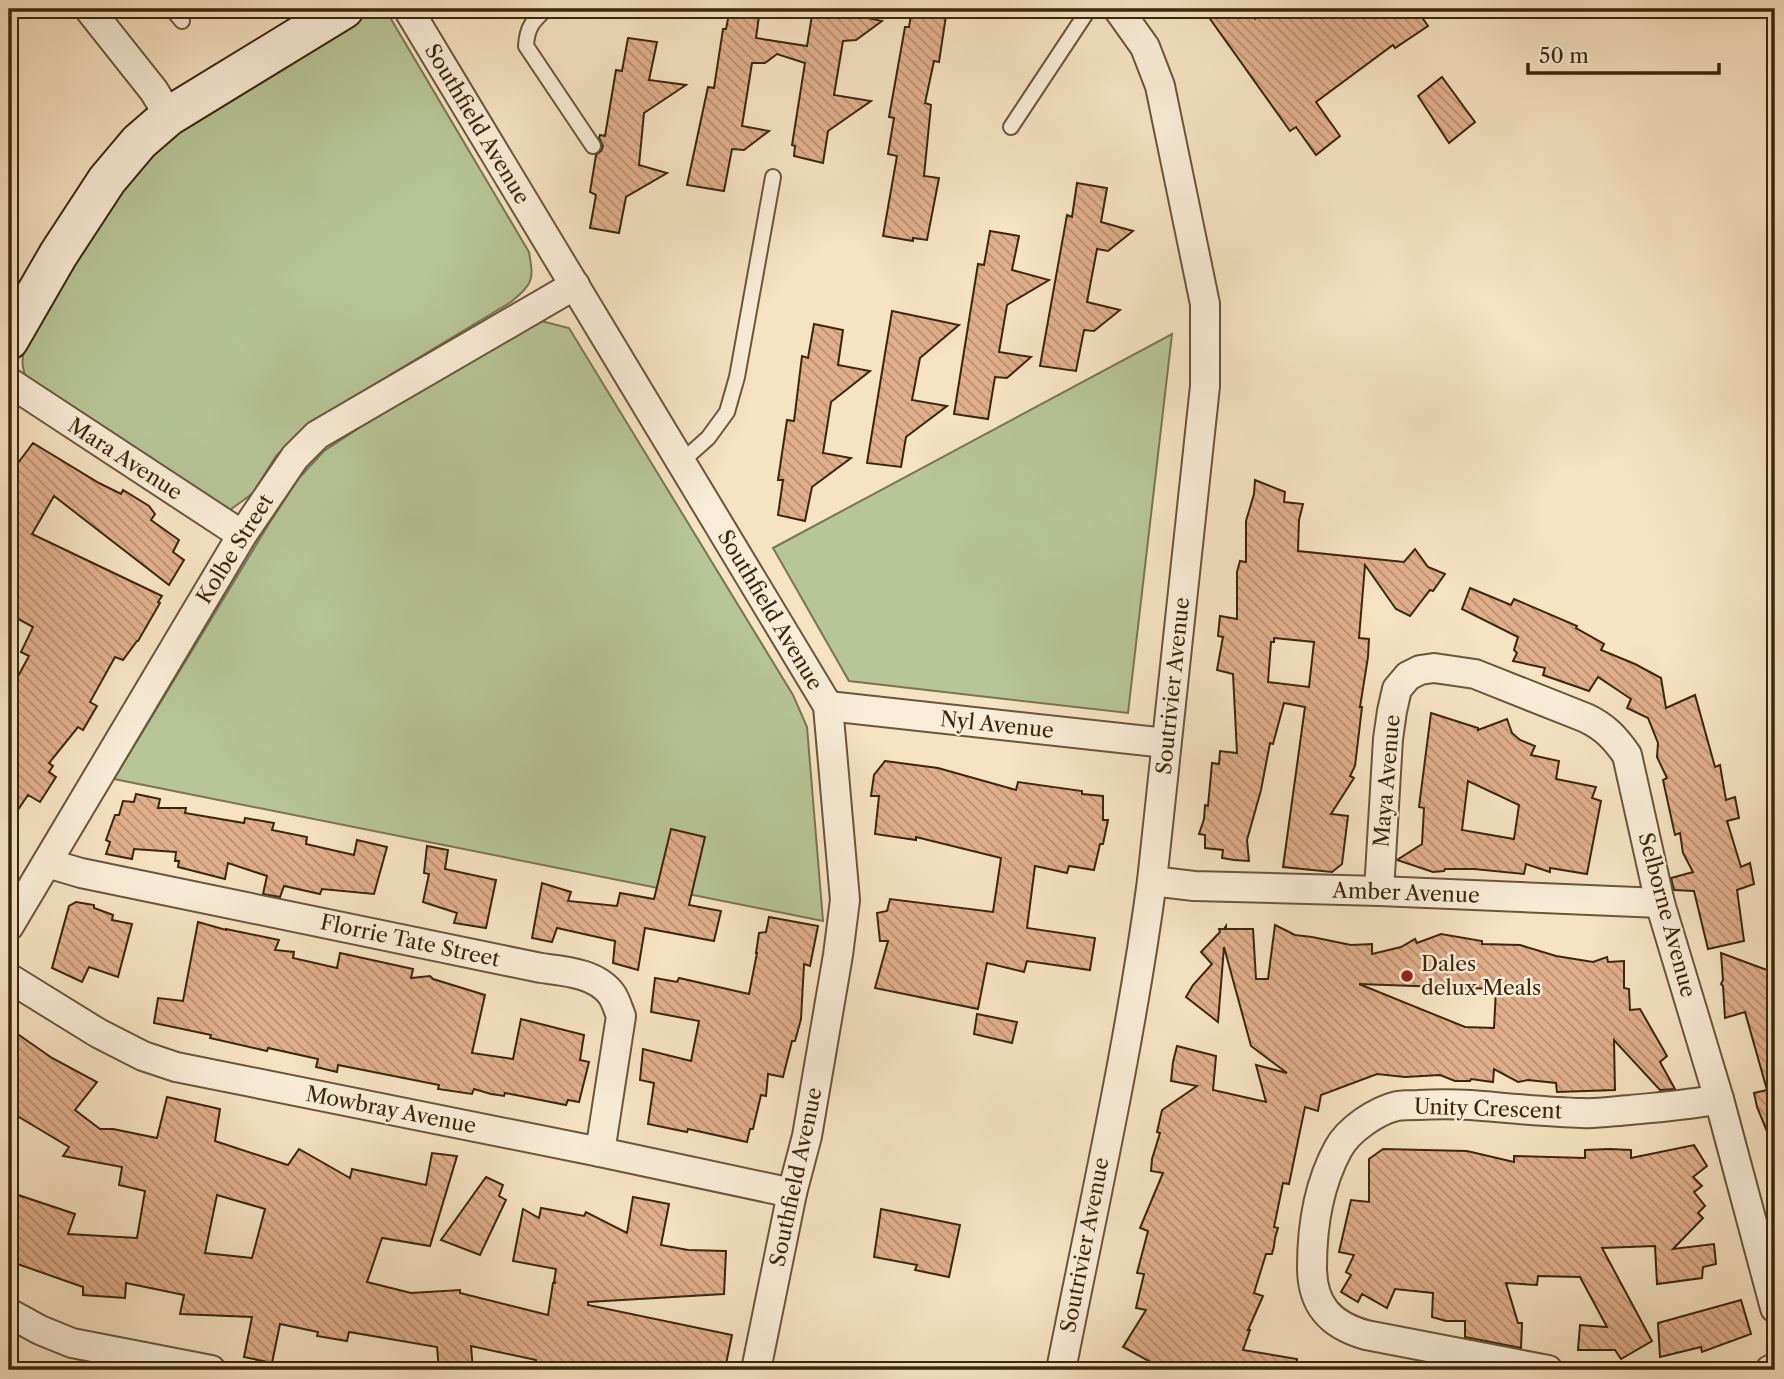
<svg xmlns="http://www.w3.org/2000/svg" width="1784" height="1379" font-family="'Libre Caslon Text',serif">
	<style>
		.green { fill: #b7c597; stroke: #787651; stroke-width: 2 }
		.building { fill: url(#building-back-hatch); stroke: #3a270b; stroke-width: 2; fill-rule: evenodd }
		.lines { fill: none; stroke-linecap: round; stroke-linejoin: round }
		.lane-casing { stroke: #695639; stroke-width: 18 }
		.street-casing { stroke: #695639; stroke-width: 32 }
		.secondary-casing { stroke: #3a270b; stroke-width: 42 }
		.lane { stroke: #f9edd7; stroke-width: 14 }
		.street { stroke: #f9edd7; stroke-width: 28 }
		.secondary { stroke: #f9edd7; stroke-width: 38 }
		.poi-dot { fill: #8f2418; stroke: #f9edd7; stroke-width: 2.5 }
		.labels { text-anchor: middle; stroke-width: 5; stroke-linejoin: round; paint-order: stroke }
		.street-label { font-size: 21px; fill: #3a270b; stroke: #f9edd7 }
		.poi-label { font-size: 21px; fill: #3a270b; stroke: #f9edd7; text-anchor: start }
	</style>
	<defs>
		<pattern id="building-back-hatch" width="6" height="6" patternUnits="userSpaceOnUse" patternTransform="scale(1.75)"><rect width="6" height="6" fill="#e2af8d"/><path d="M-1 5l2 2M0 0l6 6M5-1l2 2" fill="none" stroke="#b88e71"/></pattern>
	</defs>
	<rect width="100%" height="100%" fill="#f6e3c2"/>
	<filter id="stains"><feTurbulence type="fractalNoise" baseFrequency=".00286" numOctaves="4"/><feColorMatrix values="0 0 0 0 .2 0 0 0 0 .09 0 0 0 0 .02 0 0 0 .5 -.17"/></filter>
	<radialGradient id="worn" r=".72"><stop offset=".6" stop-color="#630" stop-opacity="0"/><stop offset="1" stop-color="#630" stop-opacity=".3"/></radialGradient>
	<g class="green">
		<path d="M377 9H385L529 252C534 281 533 283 511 302L312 422 276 456 253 493 230 510 206 499 29 386C20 365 21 358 28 337L109 197 153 149 214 108Z"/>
		<path d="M537 320 569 328 793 695 807 727 823 921 114 779 270 522 299 478 324 451 362 426Z"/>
		<path d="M1172 334 1128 713 849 681 773 548Z"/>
	</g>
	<g class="building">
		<path d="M730 9H760L756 38 807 46 813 9 849 13 848 14 882 21 856 40 843 41 834 95 871 101 828 131 823 163 794 156 795 146 792 145 805 63 777 54 765 63H752L742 126 769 131 744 150 732 149 724 191 687 185 708 87 714 88 723 29H726Z"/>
		<path d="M912 9H947L939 62 934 61 925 103 931 105 924 176 939 178 927 240 913 238V241L883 236 897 156 888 154 894 118 889 117 905 27H909Z"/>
		<path d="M1203 9H1247L1255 19 1270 9H1416L1428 26 1395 48 1393 45 1316 102 1340 136 1316 155 1296 127 1290 131Z"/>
		<path d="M628 38 657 42 649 80 686 85 644 113 639 165 667 173 626 197 619 233 590 228 596 195 590 192 596 155 601 151 603 146 599 138 600 135 605 136 616 70 622 71Z"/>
		<path d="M1442 77 1475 122 1449 143 1418 96Z"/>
		<path d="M1077 183 1107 188 1101 222 1133 231 1108 251 1097 249 1087 302 1120 310 1094 331 1084 330 1076 371 1040 366 1067 215 1072 217Z"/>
		<path d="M990 231 1019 236 1012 270 1049 280 1007 305 999 352 1031 357 1007 378 995 377 988 419 954 414 978 264 984 265Z"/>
		<path d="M892 311 959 325 920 358 912 400 947 406 906 437 901 467 867 463Z"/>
		<path d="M814 324 843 330 838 365 870 371 831 402 823 453 851 458 812 487 805 521 778 515 783 480H778L787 420 794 421 802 356 808 358Z"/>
		<path d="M33 443 99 483 121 494 123 490 149 506 155 514 151 520 179 540 173 552 184 560 169 585 54 496 32 534 162 596 158 602 160 603 138 641H137L123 660 115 657 90 702 97 706 83 730 78 727 49 763 53 766 49 772 56 777 40 802 28 795 9 823V693L29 656 21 652 33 627 9 614V475Z"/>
		<path d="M1255 480 1285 492 1284 502 1303 504 1299 520 1298 551 1404 562 1415 549 1428 567 1445 574 1433 591 1430 590 1410 616 1396 609 1365 565 1359 638 1369 639 1368 657 1360 707H1362L1355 766 1350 776 1354 778 1331 814 1348 816 1342 864 1332 872 1283 867 1305 707 1284 703 1273 744 1270 743 1261 790 1247 840 1249 861 1234 860 1222 858 1223 850 1205 848V835L1199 834 1204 819 1205 805 1208 806 1212 763 1219 764 1220 751 1237 753 1233 674 1217 670 1223 637 1218 636 1220 616 1237 619V572L1240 561 1246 562V521L1254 494ZM1274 638 1314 642 1309 687 1268 682 1271 642H1274Z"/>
		<path d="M1470 588 1511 605 1514 599 1577 626 1576 628 1604 644 1601 650 1635 664 1661 678 1666 708 1695 695 1715 767 1720 765 1726 800 1735 797 1739 818 1727 821 1741 867 1750 863 1754 884 1737 890 1744 941 1708 949 1694 891 1674 890 1671 878 1693 872 1683 853 1680 833 1675 835 1663 780 1667 778 1657 757 1658 743 1648 718 1627 708 1631 699 1598 677 1589 691 1543 675 1545 668 1513 661 1517 653 1514 650 1518 637 1462 609Z"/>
		<path d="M1431 713 1478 728V730L1507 719 1512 733 1520 740 1535 746 1531 755 1559 761 1556 779 1596 787 1592 798 1601 801 1587 874 1550 868V872L1526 864 1524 874 1474 869H1445L1444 871 1433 872 1397 860 1422 844 1424 808 1419 807ZM1468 781 1519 805 1514 839 1462 830Z"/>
		<path d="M885 761 938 768 1016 790 1018 782 1082 791V794L1103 796V820H1108L1103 844H1100L1094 870 1069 866 1067 873 1035 866 1027 928 1095 938 1090 970 1027 961 1024 972 987 963 978 1009 875 988 888 941H880L877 913 887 911 890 899 993 912 1001 858 916 837V840L875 834 879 796H871L874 775Z"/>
		<path d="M136 794 160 799 158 808H186L185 813 244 823 245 818 274 823 272 830 307 837 306 844 354 855 357 840 387 847 374 894 322 889 320 894 284 886 280 897 263 894 267 876 228 863 225 879 178 867 179 861H175L176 852 134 849 132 859 106 854 110 842 106 840 115 815H119L123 801 134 802Z"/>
		<path d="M671 829 705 837 689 905 721 911 714 941 645 928 638 970 613 963 615 941 557 928 552 942 532 938 542 883 571 892 568 901 617 906 620 893 654 899Z"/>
		<path d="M427 846 448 850 445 869 496 880 486 928 454 923 457 913 423 902 429 874 424 873Z"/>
		<path d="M76 902 94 905V908L113 915 112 920 132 924 118 977 89 967 82 982 52 968 69 906Z"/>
		<path d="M769 917 818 926 810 966 804 964 801 1019 795 1041H792L783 1077 768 1074 766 1096 761 1095 753 1129H750L747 1142 688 1129 687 1132 648 1124 654 1083 640 1080 643 1049 691 1061 699 1021 651 1012 655 978 677 982 679 978 749 994 757 953H756L759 933 766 932Z"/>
		<path d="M198 922 226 930V929L279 940 275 950 294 952 293 958 337 968 340 953 413 969 411 978 430 976 433 979 485 995 472 1053 513 1059 521 1019 584 1035 580 1060 589 1062 579 1102 568 1100 566 1105 505 1093 504 1096 491 1094 474 1089 472 1094 438 1089 439 1085 338 1065 337 1072 316 1067 318 1059 268 1048 267 1051 210 1038 211 1035 154 1023 158 998 183 1001Z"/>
		<path d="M1275 925 1295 935 1312 937 1351 945 1372 944V954L1401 947 1415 939 1417 943 1441 934 1482 941V944L1520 945 1556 956 1593 962 1607 957 1608 962 1624 961V988L1629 989 1630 1010 1640 1009 1667 1056 1660 1062 1675 1089 1660 1090 1614 1040 1615 1090 1557 1092 1556 1083 1528 1080 1518 1082 1494 1069 1493 1082 1471 1079 1470 1081H1455L1440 1075 1405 1077 1377 1074 1321 1095 1318 1111 1305 1107 1289 1184 1283 1183 1274 1227 1278 1228 1275 1238 1274 1246 1272 1254H1266L1254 1293 1263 1296 1248 1330H1250L1243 1350 1297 1359 1296 1370H1165L1123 1347 1146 1310 1136 1308 1144 1274 1137 1273 1148 1231 1140 1228 1163 1173 1151 1171 1152 1159 1160 1133 1157 1132 1162 1110 1197 1086 1171 1081 1173 1062 1177 1046 1216 1056 1213 1090 1266 1102 1256 1065 1287 1073 1251 1046 1224 947 1218 1022 1186 997 1193 985 1212 964 1201 952 1220 932 1219 929H1224L1226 926V929H1253L1256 979H1268ZM1359 984 1496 989 1494 1028 1465 1027Z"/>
		<path d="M1721 953 1775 973V1151L1757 1107 1754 1093 1767 1090 1745 1012 1725 1018 1723 986 1721 984 1723 980Z"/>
		<path d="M977 1014 1017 1022 1012 1043 974 1034Z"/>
		<path d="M9 1028 52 1058 97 1082 75 1110 100 1129H113L157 1138 167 1097 220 1109 215 1141 288 1165 299 1149 350 1178 352 1169 426 1185 432 1153 457 1156 430 1246 382 1238 367 1282 411 1293 460 1290V1293L548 1315 553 1283H556L554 1282 556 1269 513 1261 523 1209 539 1218 541 1208 584 1216 586 1212 627 1233 633 1197 669 1204 661 1245 688 1250 726 1251 724 1294 588 1302V1305L732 1335 726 1364H717L715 1370H534L536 1360 471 1346 473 1370H439L437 1347 349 1332 347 1341 317 1336 318 1332 280 1324 272 1363 244 1357 252 1317 180 1314 184 1295 126 1283 125 1298 83 1295V1287L9 1261V1192L75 1214 68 1234 137 1238 145 1191 119 1185 122 1167 63 1156 69 1147 9 1111ZM217 1195 265 1209 252 1258 205 1253Z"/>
		<path d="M1694 1145 1707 1166 1693 1177 1702 1186 1694 1192 1705 1206 1698 1213 1703 1218 1673 1249 1714 1244 1716 1264 1703 1267 1702 1278 1657 1284 1655 1246 1602 1248 1652 1341 1621 1359 1615 1350H1578L1580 1325 1607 1327 1580 1277 1538 1276 1537 1285 1506 1283 1518 1323H1522L1521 1348 1465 1337V1321H1446L1432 1317 1433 1293 1395 1289 1387 1308 1362 1294 1358 1302 1341 1292 1351 1275 1346 1272 1354 1255 1339 1252 1351 1200 1369 1202V1159L1383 1149 1467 1151 1514 1162V1156L1585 1158V1150L1609 1149 1631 1150V1158Z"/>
		<path d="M486 1177 503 1185 499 1196 506 1200 480 1255 441 1240Z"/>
		<path d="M881 1209 960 1225 949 1277 915 1270 917 1265 874 1257Z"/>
		<path d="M1741 1300 1751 1334 1702 1352 1701 1347 1660 1357 1658 1323Z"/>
	</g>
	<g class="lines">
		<g class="lane-casing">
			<g id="lane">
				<path d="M172 9 182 21"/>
				<path d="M546 9C533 21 527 27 526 46L593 146"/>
				<path d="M1011 127 1089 9"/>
				<path d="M681 462 708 438 727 412 737 377 773 177"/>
			</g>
		</g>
		<g class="street-casing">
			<g id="street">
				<path d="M89 9 154 91 169 116"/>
				<path d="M408 9 828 706 845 900 838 955 807 1136 792 1193 756 1370"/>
				<path d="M9 382 242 535"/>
				<path d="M828 706 1166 743"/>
				<path d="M47 863 81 873 541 968C564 971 597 973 612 995 616 1001 618 1009 621 1016L600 1152"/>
				<path d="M1152 881 1194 886 1379 891 1660 903"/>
				<path d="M1379 891 1388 739 1392 711 1397 689 1408 676 1420 670 1434 668 1475 674 1586 718C1605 727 1615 738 1627 755L1660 903 1719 1099 1775 1308"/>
				<path d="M9 926 242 535 295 457 317 435 575 285"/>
				<path d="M9 978 98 1033 143 1056 176 1067 600 1152 792 1193"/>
				<path d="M9 1313 40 1330 72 1343 211 1370"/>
				<path d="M1061 1370C1093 1208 1130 1045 1152 881L1205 386V304L1160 86 1145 47 1118 9"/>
				<path d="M1548 1370 1366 1335C1330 1325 1312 1305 1312 1267 1312 1228 1319 1184 1338 1149 1348 1130 1376 1111 1397 1106 1404 1105 1411 1105 1418 1105 1436 1104 1453 1104 1471 1105 1508 1108 1545 1112 1582 1113 1598 1114 1614 1111 1630 1110 1660 1107 1690 1105 1719 1099"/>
				<path d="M1770 1370 1775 1368"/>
			</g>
		</g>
		<g class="secondary-casing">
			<path id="secondary" d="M9 340 58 255 107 180 139 142 169 116 344 9"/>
		</g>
		<use href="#lane" class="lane"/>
		<use href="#street" class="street"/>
		<use href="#secondary" class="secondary"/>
	</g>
	<circle class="poi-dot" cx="1407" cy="976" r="7"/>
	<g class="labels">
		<g class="street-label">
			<text transform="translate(477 124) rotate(59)" y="7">Southfield Avenue</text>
			<text transform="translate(125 459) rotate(33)" y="7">Mara Avenue</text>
			<text transform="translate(235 549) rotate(-58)" y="7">Kolbe Street</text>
			<text transform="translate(770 610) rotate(59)" y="7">Southfield Avenue</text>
			<text transform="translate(1173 686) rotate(-84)" y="7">Soutrivier Avenue</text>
			<text transform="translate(997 725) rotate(6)" y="7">Nyl Avenue</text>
			<text transform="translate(1387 781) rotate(-85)" y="7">Maya Avenue</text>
			<text transform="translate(1406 893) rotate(2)" y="7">Amber Avenue</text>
			<text transform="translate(1667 915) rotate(75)" y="7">Selborne Avenue</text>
			<text transform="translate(410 941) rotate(12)" y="7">Florrie Tate Street</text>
			<text transform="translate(1488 1109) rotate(2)" y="7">Unity Crescent</text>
			<text transform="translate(391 1110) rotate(11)" y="7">Mowbray Avenue</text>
			<text transform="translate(796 1177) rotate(-78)" y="7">Southfield Avenue</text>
			<text transform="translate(1085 1245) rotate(-79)" y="7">Soutrivier Avenue</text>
		</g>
		<g class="poi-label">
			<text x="1421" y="971">Dales<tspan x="1421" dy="24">delux Meals</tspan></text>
		</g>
	</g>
	<rect width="1784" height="1379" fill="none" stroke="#f6e3c2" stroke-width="35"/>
	<rect x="10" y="10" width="1763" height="1358" fill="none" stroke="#3a270b" stroke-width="3.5"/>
	<rect x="18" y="18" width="1749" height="1344" fill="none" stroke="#3a270b" stroke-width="2"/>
	<path d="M1528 63v10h191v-10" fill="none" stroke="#3a270b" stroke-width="3.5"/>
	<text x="1539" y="63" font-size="21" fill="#3a270b" stroke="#f9edd7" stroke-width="5" paint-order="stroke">50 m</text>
	<rect width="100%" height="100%" filter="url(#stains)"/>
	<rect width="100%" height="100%" fill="url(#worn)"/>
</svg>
